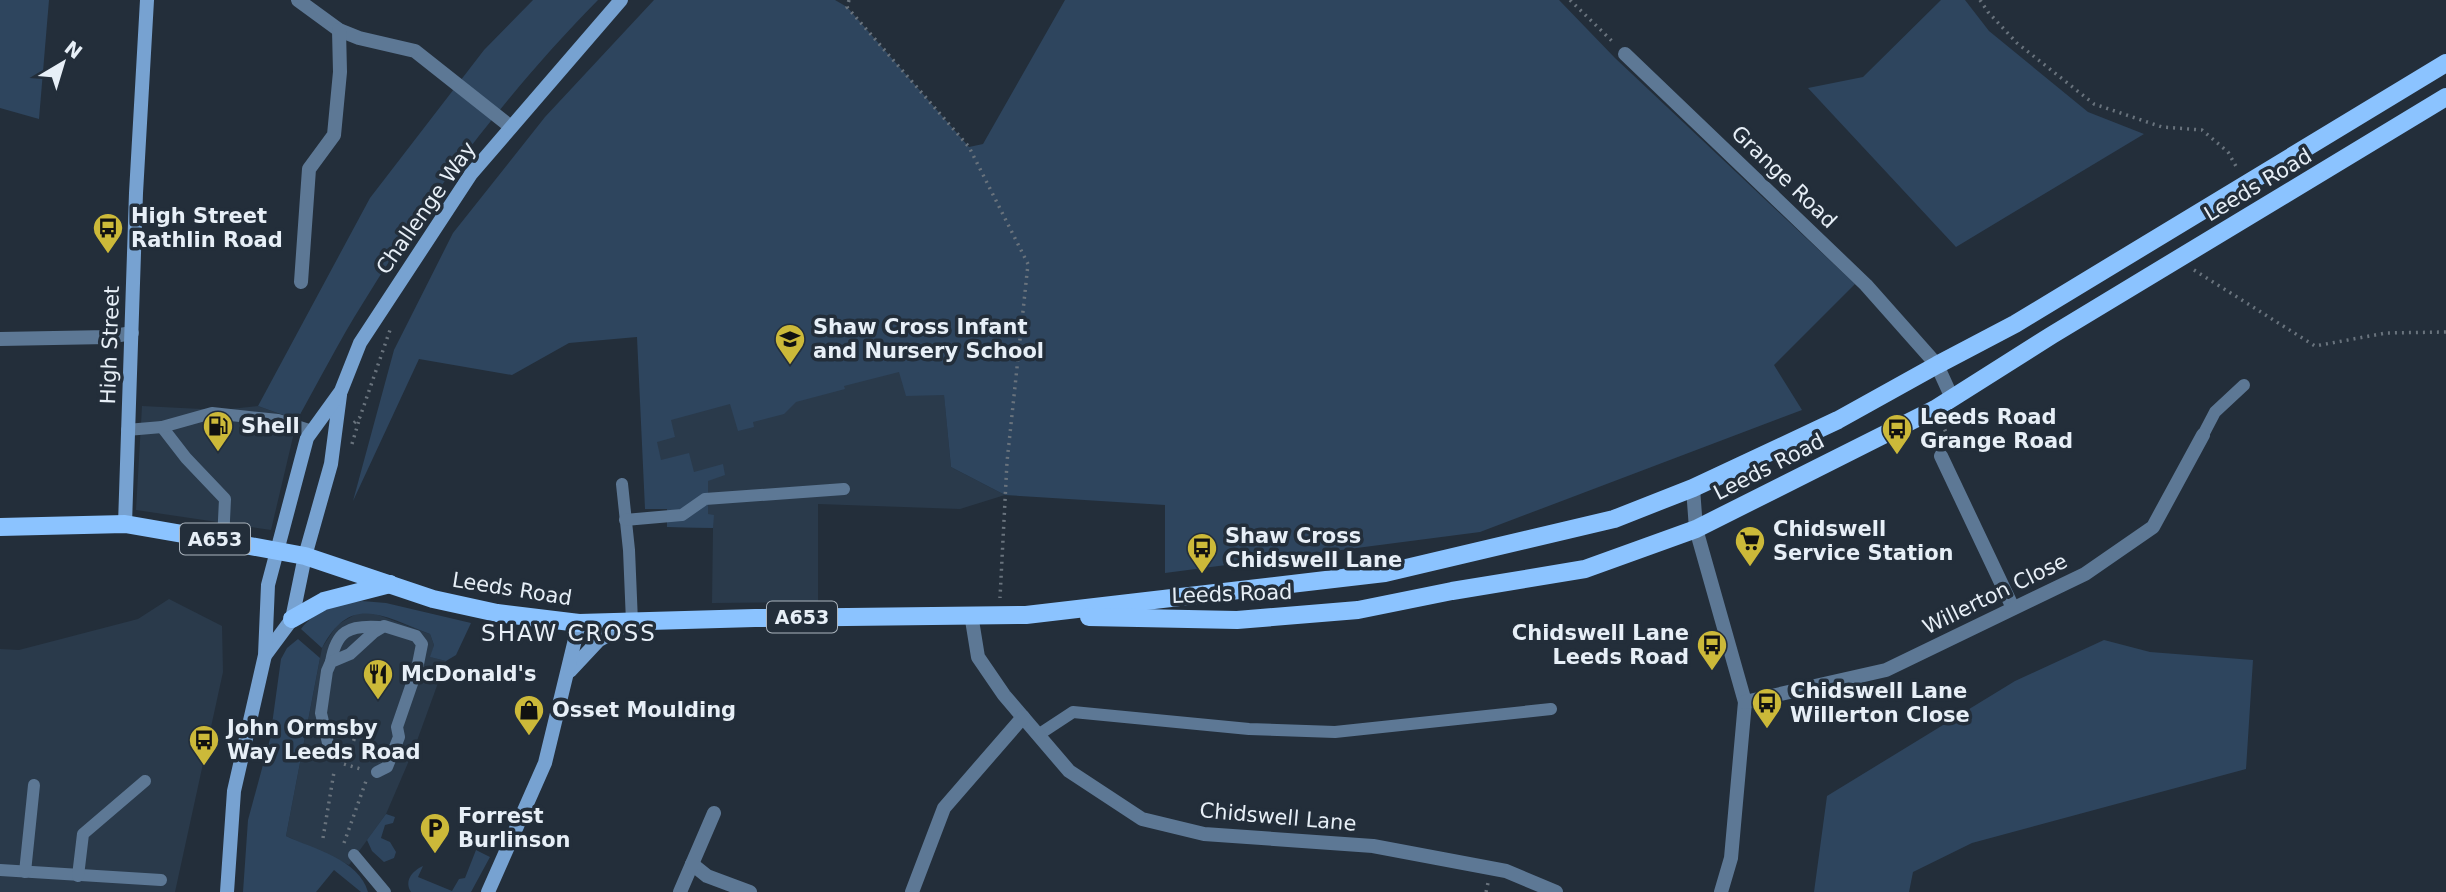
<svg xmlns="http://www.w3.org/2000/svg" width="2446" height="892" font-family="'DejaVu Sans',sans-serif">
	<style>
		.built { fill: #2a3a4b }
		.green { fill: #2e455e }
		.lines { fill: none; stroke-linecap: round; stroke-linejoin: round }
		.path { stroke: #69737d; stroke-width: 3.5; stroke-dasharray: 2 5; stroke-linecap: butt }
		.lane { stroke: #5d7895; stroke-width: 12 }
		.street { stroke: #5d7895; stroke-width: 14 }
		.secondary { stroke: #77a2d1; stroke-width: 14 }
		.primary { stroke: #8bc3ff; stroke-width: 18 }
		.labels { text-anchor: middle; stroke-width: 7; stroke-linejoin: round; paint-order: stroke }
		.shield { fill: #232e3a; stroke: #acb5be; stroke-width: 2 }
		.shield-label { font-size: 19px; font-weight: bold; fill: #e7eff7 }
		.street-label { font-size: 21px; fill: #e7eff7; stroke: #232e3a }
		.poi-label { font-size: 21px; font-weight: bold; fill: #e7eff7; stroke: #232e3a; text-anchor: start }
		.neighbourhood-label { font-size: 23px; letter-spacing: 2px; fill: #e7eff7; stroke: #232e3a }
	</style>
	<rect width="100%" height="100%" fill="#232e3a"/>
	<g class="built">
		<path d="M931 257 951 467 1005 495 960 509 818 504V602L712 603 713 528 667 527V509H645L654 336Z"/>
		<path d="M142 406 221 410 258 406 297 420 271 530 136 510Z"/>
		<path d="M169 599 222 626 223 672 175 892H0V649L19 650 138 619Z"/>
		<path d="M370 612 430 634 434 645 431 657 446 661 414 749 386 814 349 865 286 836 322 648 337 625 358 613Z"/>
	</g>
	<g class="green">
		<path d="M0 0H49L39 119 0 108Z"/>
		<path d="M533 0H598C511 88 427 198 363 303 339 341 319 381 297 420L258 406 370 198 484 50Z"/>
		<path d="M654 0H835L847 7 969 147 983 144 1065 0H1559L1615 58 1855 284 1774 365 1802 410 1480 532 1165 573V505L1005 495 951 467 944 395 906 396 899 372 844 386 845 389 796 402 784 414 753 422 754 427 738 431 730 404 671 420 675 437 657 442 661 460 689 453 694 472 723 464 725 475 708 481V514L714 515 713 528 667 527V509H645L637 337 569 343 512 375 419 359 353 501 394 350 453 233 545 117Z"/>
		<path d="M1941 0H1965L1989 31 2088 112 2144 134 1956 247 1808 88 1863 77Z"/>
		<path d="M362 601 386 603 471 623 456 655 446 661 430 657 434 645 430 634C384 617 351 592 322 648L301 629C315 610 339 603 362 601Z"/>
		<path d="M298 639 320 658 286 836C313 849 359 859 368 892H361L334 870 316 892H243L248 820 270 739 281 659 287 648Z"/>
		<path d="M2104 640 2150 652 2253 660 2246 769 1972 843 1913 872 1909 892H1814L1827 796 2015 681Z"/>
		<path d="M386 814 395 817 393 823 385 825 381 838 390 842 396 852 394 858 384 862 372 851 367 840Z"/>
		<path d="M476 850 490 857 471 892H411C404 881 412 871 423 866L418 877 452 891 459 879 465 878Z"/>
	</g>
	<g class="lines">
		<g class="path">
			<path d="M849 0 847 7 969 147 1028 264 1007 462 1000 598"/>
			<path d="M1570 0 1614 43"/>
			<path d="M1980 0 1988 12 2017 43 2094 104 2162 127 2202 130 2228 152 2237 168"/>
			<path d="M2194 270 2315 346 2386 333 2446 332"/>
			<path d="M354 423 360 417 390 330"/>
			<path d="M1942 423 1950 442"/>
			<path d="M352 444 360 417"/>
			<path d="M346 749 350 750 355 737"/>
			<path d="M344 764 364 770"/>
			<path d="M323 838 334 772"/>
			<path d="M344 843 366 781"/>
			<path d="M1486 892 1488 883"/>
		</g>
		<g class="lane">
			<path d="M162 427 186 458 225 499 223 541"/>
			<path d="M127 430 162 427 212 413 278 420 312 431"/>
			<path d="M2203 435 2215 412 2244 385"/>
			<path d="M622 484 629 550 632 622"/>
			<path d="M625 520 682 515 705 499 844 489"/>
			<path d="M331 662C336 631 349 625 379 627"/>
			<path d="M1038 735 1073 712 1249 729 1335 732 1551 709"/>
			<path d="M331 756 321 713 327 671 331 662 350 654 374 632 384 626 416 636 422 644 417 669 397 727 399 737 387 767 377 772"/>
			<path d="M354 855 385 892"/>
			<path d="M0 870 161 880"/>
			<path d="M25 872 34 785"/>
			<path d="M78 876 83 834 145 781"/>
		</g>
		<g class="street">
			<path d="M298 0 339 30 359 38 415 51 511 127"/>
			<path d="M1625 54 1866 285 1937 365 1952 398"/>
			<path d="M301 282 309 169 334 135 340 72 339 30"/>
			<path d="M0 339 108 337 132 333"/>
			<path d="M1941 456 2013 608"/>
			<path d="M1693 488 1696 529 1745 702 1731 858 1721 892"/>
			<path d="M971 614 978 657 1004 695 1069 771 1142 819 1204 834 1373 846 1506 871 1556 892"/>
			<path d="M1745 702 1886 670 2085 574 2153 527 2203 435"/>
			<path d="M692 864 707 876 750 892"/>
			<path d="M680 892 714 813"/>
			<path d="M912 892 944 808 1023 717"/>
		</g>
		<g class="secondary">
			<path d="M125 524 136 193 147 0"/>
			<path d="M266 654 292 619 305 556 331 464 340 395"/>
			<path d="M570 671 599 640 630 623"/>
			<path d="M227 892 234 791 265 655 268 585 307 438 341 391 360 343 471 174 621 0"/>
			<path d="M488 892 545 763 579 623"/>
		</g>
		<g class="primary">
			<path d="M0 527 125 524 223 541 305 556 433 599 497 613 579 623 755 618 1026 615 1385 573 1614 519 1693 488 1838 420 1937 365 2015 324 2446 63"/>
			<path d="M1089 617 1237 620 1358 610 1452 591 1585 569 1696 529 1935 409 2052 335 2446 97"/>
			<path d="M292 619 324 601 390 584"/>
		</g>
	</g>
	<defs>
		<g id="bus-pin" transform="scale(1.575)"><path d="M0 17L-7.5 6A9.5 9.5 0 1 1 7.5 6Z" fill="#ccb939" stroke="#232e3a"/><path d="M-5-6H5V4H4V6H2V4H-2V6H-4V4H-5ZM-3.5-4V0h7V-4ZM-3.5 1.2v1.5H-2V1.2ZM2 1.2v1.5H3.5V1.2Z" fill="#111"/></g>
		<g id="school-pin" transform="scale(1.575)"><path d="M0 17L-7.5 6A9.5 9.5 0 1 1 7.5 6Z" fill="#ccb939" stroke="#232e3a"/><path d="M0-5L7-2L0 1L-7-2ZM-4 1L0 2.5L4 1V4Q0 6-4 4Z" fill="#111"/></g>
		<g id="fuel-pin" transform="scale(1.575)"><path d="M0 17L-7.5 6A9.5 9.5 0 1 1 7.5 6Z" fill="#ccb939" stroke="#232e3a"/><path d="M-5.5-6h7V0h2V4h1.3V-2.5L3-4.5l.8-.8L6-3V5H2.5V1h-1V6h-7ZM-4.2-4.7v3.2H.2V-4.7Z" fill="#111"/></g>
		<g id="supermarket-pin" transform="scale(1.575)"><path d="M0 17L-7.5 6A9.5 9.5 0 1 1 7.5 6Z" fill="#ccb939" stroke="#232e3a"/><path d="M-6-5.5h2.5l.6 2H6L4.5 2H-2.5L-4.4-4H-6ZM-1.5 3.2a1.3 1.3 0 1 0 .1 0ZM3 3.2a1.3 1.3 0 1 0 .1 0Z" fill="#111"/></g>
		<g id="restaurant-pin" transform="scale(1.575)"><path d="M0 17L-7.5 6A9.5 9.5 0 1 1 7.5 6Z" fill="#ccb939" stroke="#232e3a"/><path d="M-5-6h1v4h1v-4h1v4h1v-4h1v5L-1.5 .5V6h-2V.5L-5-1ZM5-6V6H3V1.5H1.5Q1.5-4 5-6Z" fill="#111"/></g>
		<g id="shop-pin" transform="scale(1.575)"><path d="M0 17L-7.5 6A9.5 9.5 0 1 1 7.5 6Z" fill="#ccb939" stroke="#232e3a"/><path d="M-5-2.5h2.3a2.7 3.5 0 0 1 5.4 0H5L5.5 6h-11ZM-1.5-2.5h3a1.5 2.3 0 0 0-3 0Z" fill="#111"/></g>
		<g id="parking-pin" transform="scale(1.575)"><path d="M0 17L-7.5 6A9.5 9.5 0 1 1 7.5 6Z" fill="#ccb939" stroke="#232e3a"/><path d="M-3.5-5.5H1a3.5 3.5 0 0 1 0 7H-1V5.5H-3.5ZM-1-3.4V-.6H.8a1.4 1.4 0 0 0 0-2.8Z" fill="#111"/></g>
	</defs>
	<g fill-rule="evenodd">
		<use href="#bus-pin" x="108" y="228"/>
		<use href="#school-pin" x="790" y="339"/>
		<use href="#fuel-pin" x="218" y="426"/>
		<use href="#bus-pin" x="1897" y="429"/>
		<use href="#supermarket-pin" x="1750" y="541"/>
		<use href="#bus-pin" x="1202" y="548"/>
		<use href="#bus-pin" x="1712" y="645"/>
		<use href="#restaurant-pin" x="378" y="674"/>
		<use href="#bus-pin" x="1767" y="703"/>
		<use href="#shop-pin" x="529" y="710"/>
		<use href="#bus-pin" x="204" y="740"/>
		<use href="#parking-pin" x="435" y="828"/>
	</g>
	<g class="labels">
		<g class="shield">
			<rect x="180" y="523.5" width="70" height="31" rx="5"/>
			<rect x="767" y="601.5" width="70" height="31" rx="5"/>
		</g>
		<g class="shield-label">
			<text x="215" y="546">A653</text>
			<text x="802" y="624">A653</text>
		</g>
		<g class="street-label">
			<text transform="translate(1784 177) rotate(44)" y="7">Grange Road</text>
			<text transform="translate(2258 185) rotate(-31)" y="7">Leeds Road</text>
			<text transform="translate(426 208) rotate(-55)" y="7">Challenge Way</text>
			<text transform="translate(110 345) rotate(-88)" y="7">High Street</text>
			<text transform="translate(1769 467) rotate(-27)" y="7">Leeds Road</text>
			<text transform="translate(512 589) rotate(9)" y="7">Leeds Road</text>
			<text transform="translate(1232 594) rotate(-2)" y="7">Leeds Road</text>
			<text transform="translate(1995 594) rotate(-26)" y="7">Willerton Close</text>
			<text transform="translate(1278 817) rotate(5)" y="7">Chidswell Lane</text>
		</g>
		<g class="poi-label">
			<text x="131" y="223">High Street<tspan x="131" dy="24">Rathlin Road</tspan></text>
			<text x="813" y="334">Shaw Cross Infant<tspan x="813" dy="24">and Nursery School</tspan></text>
			<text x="1920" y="424">Leeds Road<tspan x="1920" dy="24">Grange Road</tspan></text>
			<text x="241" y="433">Shell</text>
			<text x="1773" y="536">Chidswell<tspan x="1773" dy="24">Service Station</tspan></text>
			<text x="1225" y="543">Shaw Cross<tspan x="1225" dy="24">Chidswell Lane</tspan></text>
			<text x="1689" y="640" text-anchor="end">Chidswell Lane<tspan x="1689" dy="24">Leeds Road</tspan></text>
			<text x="401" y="681">McDonald's</text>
			<text x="1790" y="698">Chidswell Lane<tspan x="1790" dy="24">Willerton Close</tspan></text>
			<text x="552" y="717">Osset Moulding</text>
			<text x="227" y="735">John Ormsby<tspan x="227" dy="24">Way Leeds Road</tspan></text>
			<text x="458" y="823">Forrest<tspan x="458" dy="24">Burlinson</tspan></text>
		</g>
		<g class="neighbourhood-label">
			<text x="569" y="641">SHAW CROSS</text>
		</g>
	</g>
	<g transform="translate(63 63) rotate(38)" stroke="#232e3a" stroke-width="5" paint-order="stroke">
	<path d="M0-5L12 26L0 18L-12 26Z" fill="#e7eff7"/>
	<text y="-10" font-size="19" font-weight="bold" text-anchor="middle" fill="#e7eff7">N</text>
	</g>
</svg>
